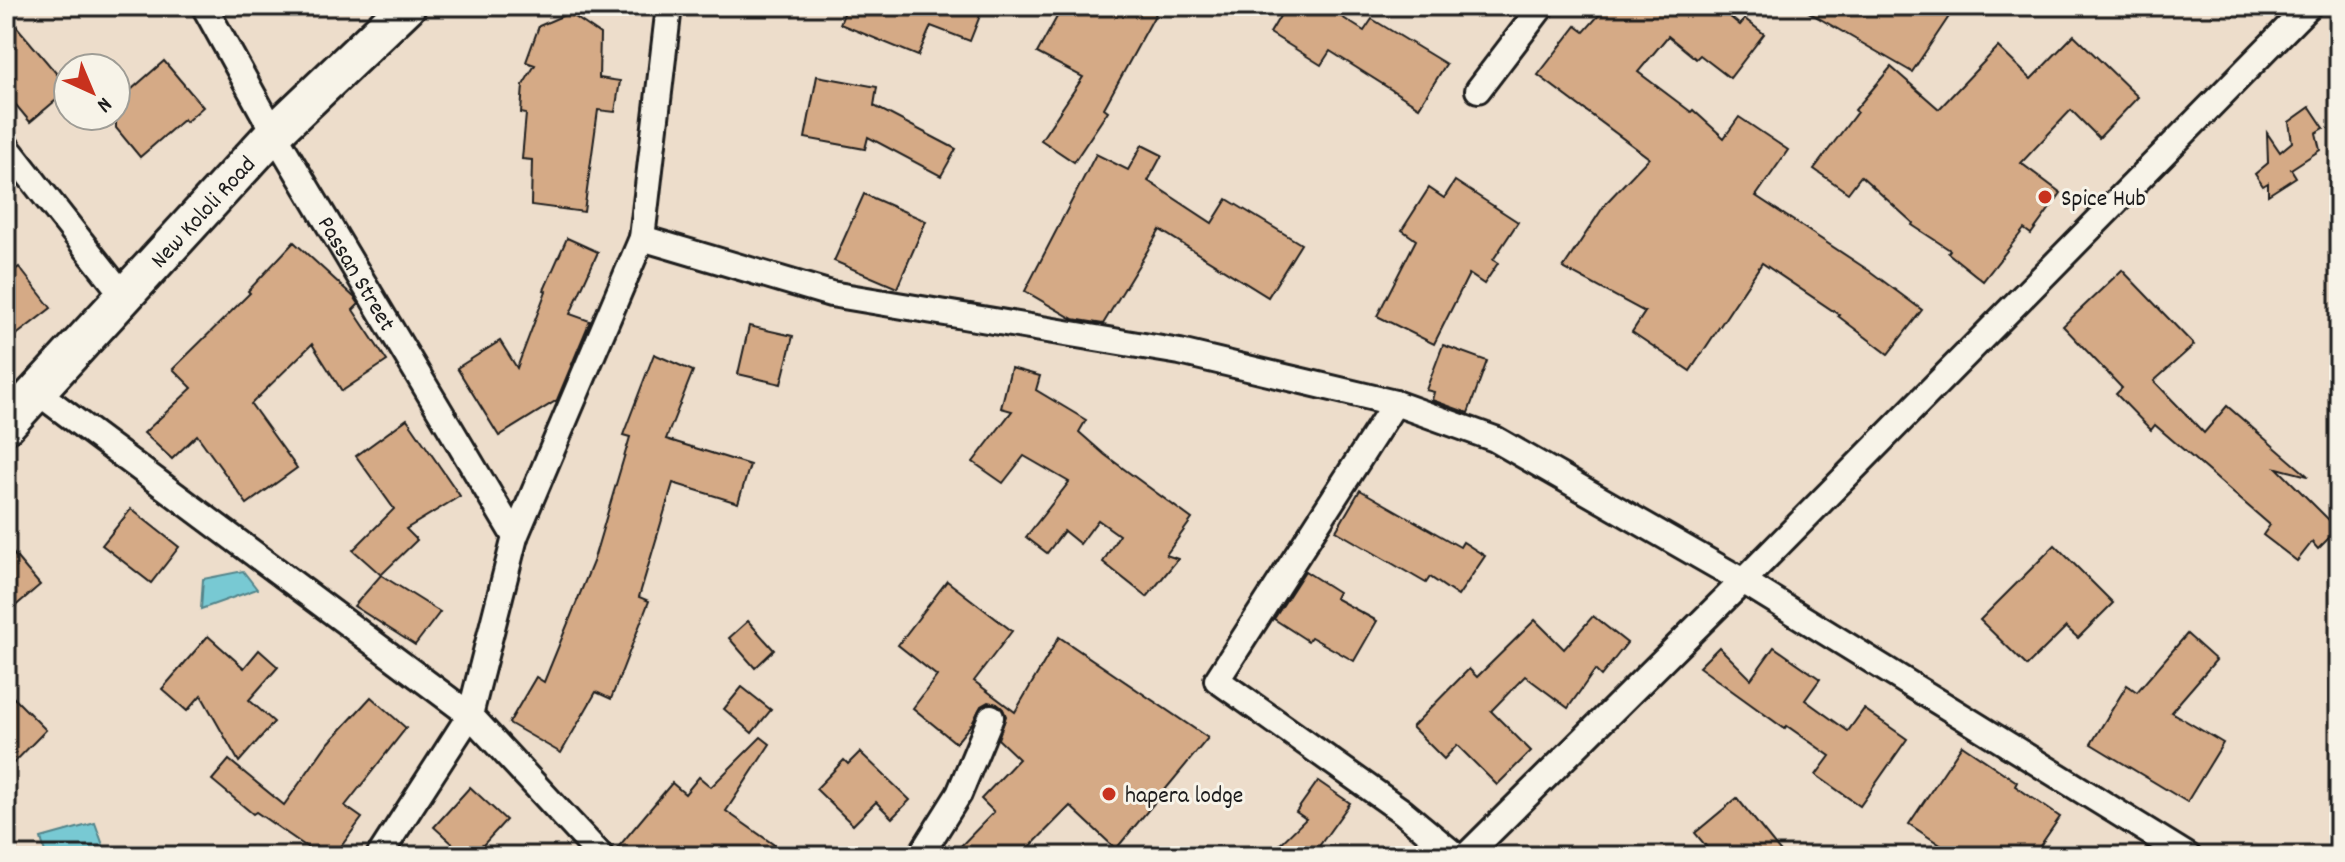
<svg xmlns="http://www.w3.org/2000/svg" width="2345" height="862" font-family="Dekko,sans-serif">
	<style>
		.water { fill: #78c9d3; stroke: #53848a; stroke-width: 2 }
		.building { fill: #d5aa86; stroke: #1c1c1c; stroke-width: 2 }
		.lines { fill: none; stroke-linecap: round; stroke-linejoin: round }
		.street-casing { stroke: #1c1c1c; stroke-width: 30 }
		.secondary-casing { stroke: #1c1c1c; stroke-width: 42 }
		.street { stroke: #f7f3e8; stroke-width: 24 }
		.secondary { stroke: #f7f3e8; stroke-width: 36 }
		.poi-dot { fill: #c8321e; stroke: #f7f3e8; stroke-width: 3 }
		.labels { text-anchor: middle; stroke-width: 6; stroke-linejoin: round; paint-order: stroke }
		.poi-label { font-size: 24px; fill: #1c1c1c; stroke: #f7f3e8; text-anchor: start }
		.street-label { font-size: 24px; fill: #1c1c1c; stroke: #f7f3e8 }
	</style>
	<rect width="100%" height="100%" fill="#edddcb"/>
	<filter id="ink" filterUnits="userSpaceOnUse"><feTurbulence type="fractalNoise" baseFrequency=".0125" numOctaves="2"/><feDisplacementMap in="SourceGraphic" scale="16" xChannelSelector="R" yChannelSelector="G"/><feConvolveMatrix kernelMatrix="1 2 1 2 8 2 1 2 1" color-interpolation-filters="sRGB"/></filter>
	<g filter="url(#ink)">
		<g class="water">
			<path d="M243 571 257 589 201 609 203 579Z"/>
			<path d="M95 823 104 848 86 856H46L41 838Z"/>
		</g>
		<g class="building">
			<path d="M847 6H961L981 13 970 41 931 26 918 56 840 24Z"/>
			<path d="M1063 6H1160L1104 108 1108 111 1074 162 1041 140 1083 77 1037 53Z"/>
			<path d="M1286 6H1324L1364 31 1372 19 1446 64 1419 107 1330 51 1321 65 1270 33Z"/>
			<path d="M1607 6H1717L1740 25 1745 19 1764 34 1730 78 1700 55 1696 59 1668 36 1638 72 1691 112 1693 110 1724 138 1739 117 1788 150 1756 196 1871 272 1922 310 1888 354 1838 316 1839 315 1762 263 1690 371 1632 332 1645 312 1563 268 1606 203 1649 158 1538 75 1576 26 1584 32Z"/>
			<path d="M1798 6H1956L1912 72Z"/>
			<path d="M569 13 600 34 599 78 620 81 615 112 598 110 584 212 531 205 532 160 522 159 526 114 521 113 523 85 535 65 526 62 539 26Z"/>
			<path d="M6 14 68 87V90L30 122 6 93Z"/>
			<path d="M2074 35 2138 97 2099 138 2071 110 2021 163 2061 193 2031 234 2024 229 1983 281 1948 253 1950 250 1912 225 1913 223 1861 176 1848 193 1814 169 1857 112 1855 110 1891 67 1939 109 1998 47 2031 79Z"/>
			<path d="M164 61 203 107 186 122 184 119 140 157 116 128V103Z"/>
			<path d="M817 76 877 87 874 106 956 149 941 176 868 137 865 149 805 138Z"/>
			<path d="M2310 107 2324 128 2316 133 2320 150 2291 169 2296 177 2268 195V183L2263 186 2255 174 2268 163 2267 133 2280 152 2292 142 2289 122Z"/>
			<path d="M1142 145 1162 155 1148 181 1212 223 1227 199 1301 244 1268 297 1160 230 1103 324 1073 319 1025 291 1096 154 1128 170Z"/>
			<path d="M1455 181 1518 222 1493 260 1498 263 1484 284 1469 274 1434 344 1377 316 1416 240 1402 230 1429 188 1444 198Z"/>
			<path d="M864 194 926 221 897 288 834 261Z"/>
			<path d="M567 238 598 252 570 314 590 321 557 400 499 436 457 368 500 341 517 368 546 291 544 290Z"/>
			<path d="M294 242 355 298 359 304 353 310 387 361 342 391 312 344 251 404 297 468 247 504 197 435 172 459 144 433 192 388 173 369 250 293 248 291Z"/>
			<path d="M19 267 51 308 6 343V277Z"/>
			<path d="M2122 270 2194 345 2154 381 2204 433 2227 406 2308 476 2277 468 2338 529 2318 549 2312 542 2297 561 2263 535 2270 525 2155 425 2151 430 2116 394 2122 388 2063 326Z"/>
			<path d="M749 326 793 336 781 384 738 374Z"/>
			<path d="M1443 345 1487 361 1468 413 1432 400 1434 392 1426 390Z"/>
			<path d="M654 354 693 371 666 439 750 465 738 503 673 483 639 597 649 601 611 699 596 692 561 753 509 723 536 677 544 682 593 562 630 437 623 435Z"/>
			<path d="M1011 368 1040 376 1036 390 1086 420 1079 432 1105 455 1192 519 1166 555 1178 559 1147 597 1103 562 1119 535 1098 520 1080 544 1064 531 1047 553 1026 537 1069 482 1024 456 1003 483 973 462 1012 411 1001 408Z"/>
			<path d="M407 419 460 496 406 529 417 540 381 575 353 550 394 509 356 456Z"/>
			<path d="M1360 490 1460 547 1463 542 1485 556 1458 596 1430 577 1426 583 1336 531Z"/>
			<path d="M131 509 179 547 151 583 102 545Z"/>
			<path d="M6 545 40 585 6 614Z"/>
			<path d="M2055 545 2113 603 2078 638 2066 627 2027 666 1980 620Z"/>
			<path d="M1305 571 1338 592 1335 598 1377 621 1354 661 1311 637 1308 641 1274 619Z"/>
			<path d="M381 575 440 612 415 645 354 606Z"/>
			<path d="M947 581 1012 631 974 681 1015 712 1059 637 1208 738 1116 849 1070 806 1021 856H951L994 812 981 799 1019 759 998 739 1006 716 1003 709 997 704 988 702 981 706 973 722 956 743 913 708 937 676 898 645Z"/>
			<path d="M1593 616 1627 643 1601 676 1595 670 1568 708 1525 676 1491 711 1531 751 1497 785 1457 745 1444 759 1412 727 1469 669 1477 677 1535 620 1564 649Z"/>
			<path d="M748 621 774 650 755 668 729 638Z"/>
			<path d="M2187 634 2216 660 2171 712 2223 743 2187 802 2091 744 2127 685 2137 692Z"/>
			<path d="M208 636 244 668 259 650 278 667 249 700 274 722 239 762 201 695 187 711 162 689Z"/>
			<path d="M1719 647 1751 679 1774 647 1820 679 1805 700 1848 731 1864 709 1907 739 1860 806 1816 775 1830 756 1787 726 1785 729 1699 667Z"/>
			<path d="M742 687 771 710 752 733 724 709Z"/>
			<path d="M6 690 46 730 6 771Z"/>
			<path d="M371 697 406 728 345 806 362 818 334 856H320L256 812 253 814 212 780 229 760 284 805 325 747Z"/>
			<path d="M761 737 770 744 726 811 790 856H616L615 851 672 783 685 794 699 777 711 787Z"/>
			<path d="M1962 745 2017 782 2015 786 2060 817 2033 856H1957L1909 824Z"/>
			<path d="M860 752 910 800 892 818 876 802 853 825 816 789 844 760 848 764Z"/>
			<path d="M1318 781 1350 803 1312 856H1268L1306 819 1296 812Z"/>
			<path d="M470 787 506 820 473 856H466L434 827Z"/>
			<path d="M1737 798 1784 856H1714L1695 833Z"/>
		</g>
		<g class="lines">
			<g class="street-casing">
				<g id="street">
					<path id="s1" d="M204 6 274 133 515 537"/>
					<path d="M1478 90 1542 6"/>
					<path d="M6 146 123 295"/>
					<path d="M642 238 831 294 1180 352 1395 403 1495 439 1743 581 2188 856"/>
					<path d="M36 391 470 715 601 856"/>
					<path d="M1395 403 1217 680 1403 812 1456 856"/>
					<path d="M379 856 470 715 515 537 642 238 669 6"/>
					<path d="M920 856 959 794 991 717"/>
					<path d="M1466 856 1743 581 2309 6"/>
				</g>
			</g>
			<g class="secondary-casing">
				<g id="secondary">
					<path id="s2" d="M6 425 274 133 407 6"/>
				</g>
			</g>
			<use href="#street" class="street"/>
			<use href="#secondary" class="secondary"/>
		</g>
	</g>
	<g class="poi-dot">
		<circle cx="2045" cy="197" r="8"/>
		<circle cx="1109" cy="794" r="8"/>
	</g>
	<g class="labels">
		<g class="poi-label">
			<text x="2061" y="205">Spice Hub</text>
			<text x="1125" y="802">hapera lodge</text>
		</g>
		<g class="street-label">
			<text dy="8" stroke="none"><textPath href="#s2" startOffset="290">New Kololi Road</textPath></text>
			<text dy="8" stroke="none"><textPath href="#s1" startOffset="308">Passan Street</textPath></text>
		</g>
	</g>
	<rect width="2345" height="862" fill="none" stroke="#f7f3e8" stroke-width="32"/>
	<rect x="16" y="16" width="2313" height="830" fill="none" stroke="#1c1c1c" stroke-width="3" filter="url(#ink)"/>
	<g transform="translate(92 92) rotate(136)"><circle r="38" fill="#f7f3e8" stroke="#9f9d96" stroke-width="2"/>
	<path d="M0-6L14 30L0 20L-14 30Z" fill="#c8321e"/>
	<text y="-12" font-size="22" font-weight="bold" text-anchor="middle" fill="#1c1c1c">N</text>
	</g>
</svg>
